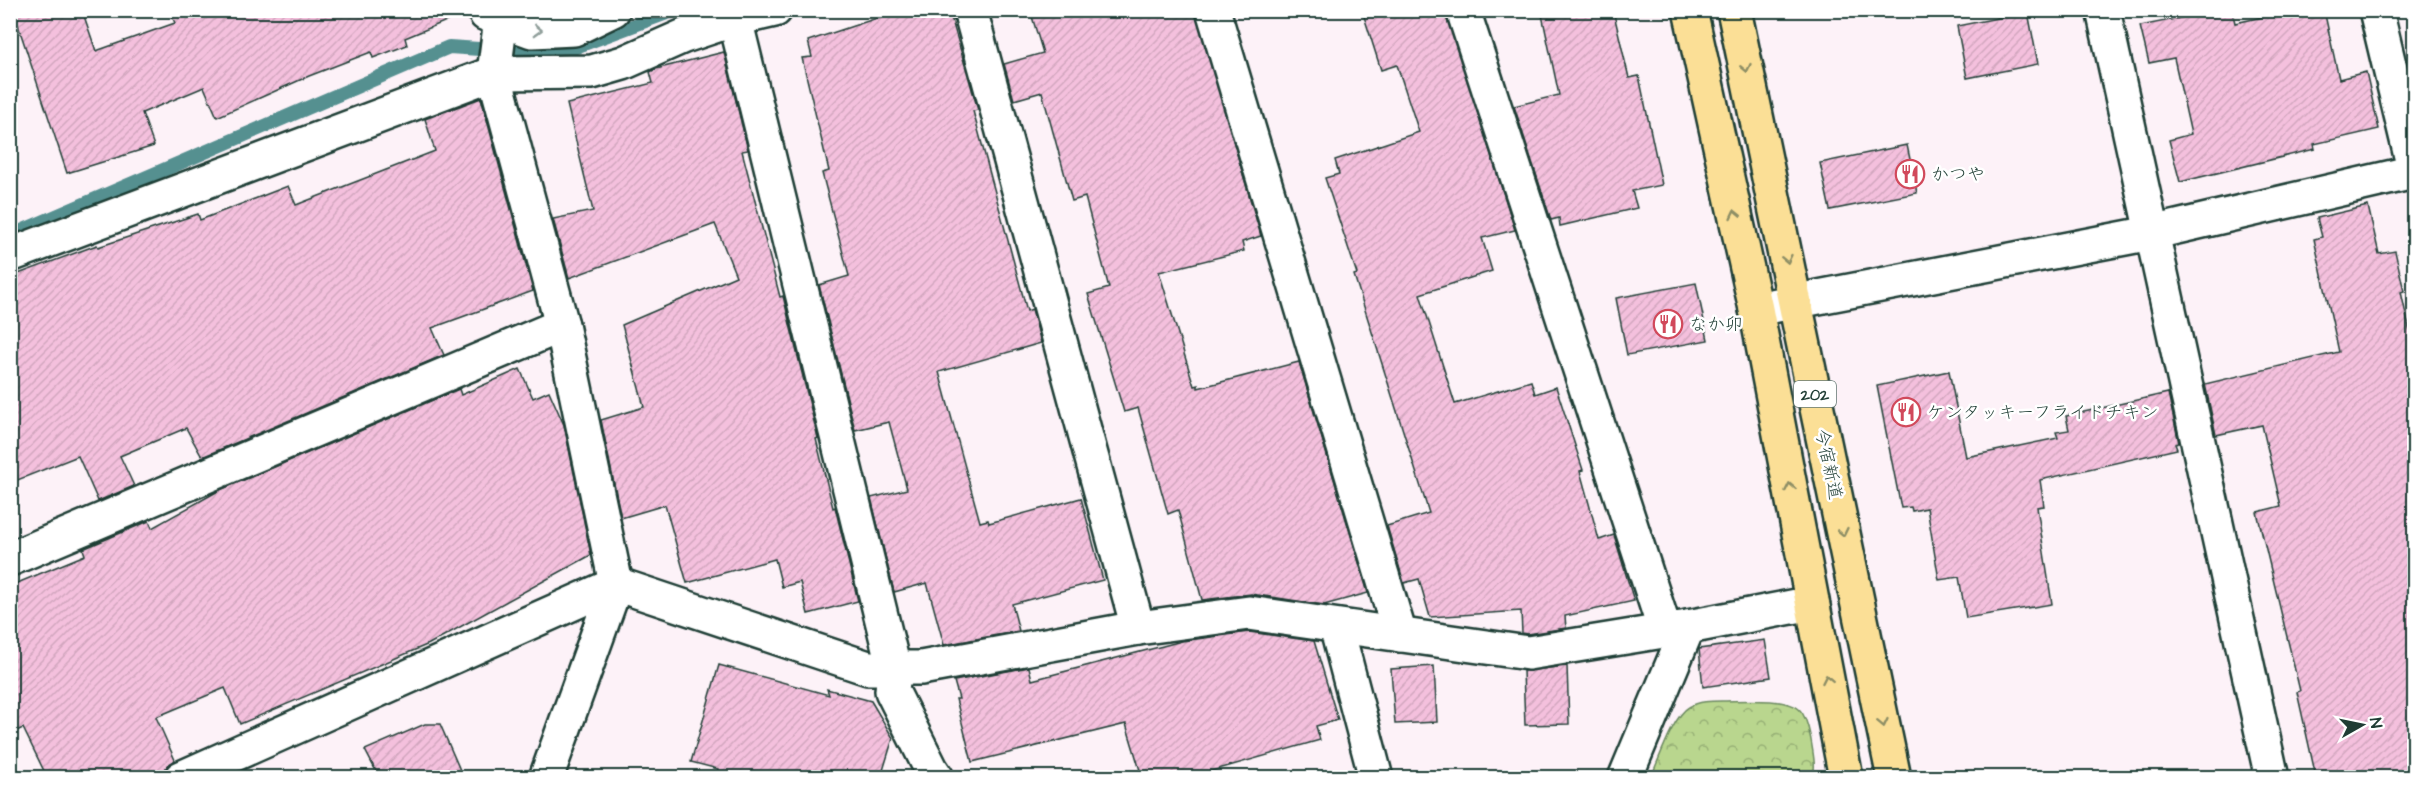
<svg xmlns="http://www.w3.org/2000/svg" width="2425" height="788" font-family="'Architects Daughter','Klee One',sans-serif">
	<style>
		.forest { fill: url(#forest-crowns); stroke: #6c8a61; stroke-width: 1.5 }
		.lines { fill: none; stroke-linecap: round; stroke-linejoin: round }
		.stream { stroke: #549090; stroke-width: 14 }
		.building { fill: url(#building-hatch); stroke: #1f3d34; stroke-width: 1.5 }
		.street-casing { stroke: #1f3d34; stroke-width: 38 }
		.highway-casing { stroke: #1f3d34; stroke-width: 38 }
		.street { stroke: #fff; stroke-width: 33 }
		.highway { stroke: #fbdf96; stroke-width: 33 }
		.oneway { stroke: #8f9e9a }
		.oneway2 { stroke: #8d8e65 }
		.labels { text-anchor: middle; stroke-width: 5; stroke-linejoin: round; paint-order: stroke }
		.shield { fill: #fff; stroke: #627771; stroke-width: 1.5 }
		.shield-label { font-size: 16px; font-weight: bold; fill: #1f3d34 }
		.poi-label { font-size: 18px; fill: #1f3d34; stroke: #fff; text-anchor: start }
		.street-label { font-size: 18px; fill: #1f3d34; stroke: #fff }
	</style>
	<defs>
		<pattern id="forest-crowns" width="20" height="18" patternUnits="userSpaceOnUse" patternTransform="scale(1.5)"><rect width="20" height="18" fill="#b9d68e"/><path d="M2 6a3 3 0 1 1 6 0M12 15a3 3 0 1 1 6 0" fill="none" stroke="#96af75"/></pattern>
		<pattern id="building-hatch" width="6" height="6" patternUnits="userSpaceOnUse" patternTransform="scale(1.5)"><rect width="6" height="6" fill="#f4c0dd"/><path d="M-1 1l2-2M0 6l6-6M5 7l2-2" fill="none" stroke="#d1a6be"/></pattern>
	</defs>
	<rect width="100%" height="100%" fill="#fdf2f8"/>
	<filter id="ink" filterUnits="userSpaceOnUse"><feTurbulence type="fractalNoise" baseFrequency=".0167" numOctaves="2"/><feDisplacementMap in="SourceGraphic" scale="12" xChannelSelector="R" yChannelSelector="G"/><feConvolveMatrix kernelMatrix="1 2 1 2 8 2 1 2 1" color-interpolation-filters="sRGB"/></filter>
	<g filter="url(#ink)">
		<path class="forest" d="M1722 701C1740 701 1787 697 1800 710 1807 717 1809 731 1811 740 1813 753 1816 765 1813 777H1651C1659 760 1673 716 1689 707 1699 701 1711 701 1722 701Z"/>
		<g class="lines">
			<path class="stream" d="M10 236 449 47 557 54 675 10"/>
		</g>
		<g class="building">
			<path d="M13 10H82L96 51 175 23 169 10H466V13L405 38 407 45 373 58 371 52 309 76 217 117 204 87 142 113 154 146 67 173Z"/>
			<path d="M901 10H949L978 110 973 111 1027 311 1032 309 1041 343 939 372 980 522 988 520 989 523 1081 498 1103 580 1012 604 1019 631 944 645 927 583 894 592 871 498 907 489 889 422 855 430 819 285 849 276 822 173 829 171 802 58 812 57 808 41Z"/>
			<path d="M1030 10H1195L1261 236 1242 242 1244 251 1159 272 1194 386 1198 385V388L1299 362 1368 593 1324 605 1251 594 1202 600 1178 510 1168 514 1138 408 1124 412 1088 294 1109 288 1085 197 1072 201 1042 92 1014 100 1004 64 1043 53Z"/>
			<path d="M1362 10H1445L1515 230 1482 238 1492 271 1420 294 1455 404 1531 381 1535 394 1556 387 1583 470 1580 471 1599 540 1614 535 1634 601 1565 616 1566 628 1528 634 1522 633 1521 611 1430 617 1419 579 1404 583 1387 526 1429 513 1354 275 1357 274 1325 178 1339 174 1335 160 1419 132 1397 65 1381 70Z"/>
			<path d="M1541 10H1613L1629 78 1639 76 1662 185 1632 191 1637 208 1560 226 1559 218 1551 220 1514 106 1559 95Z"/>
			<path d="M2184 10H2232L2235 23 2294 10H2324L2339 79 2366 72 2379 129 2314 144 2315 149 2180 182 2169 140 2191 134 2174 58 2149 63 2140 26 2186 17Z"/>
			<path d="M2028 12 2038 64 1967 78 1957 26Z"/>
			<path d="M724 52 748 150 742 151 780 297 783 296 818 438 816 439 833 508 835 507 858 601 808 614 800 582 782 587 775 559 687 583 665 505 621 518 601 420 644 407 622 325 736 276 715 224 569 278 553 219 593 211 567 104 653 83 650 72 656 69Z"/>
			<path d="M481 98 533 291 432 328 444 355 202 457 186 428 120 456 134 486 98 501 78 456 10 483V277L97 245 98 247 198 214 200 220 288 186 296 205 435 151 425 119Z"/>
			<path d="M1907 145 1917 193 1830 210 1820 163Z"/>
			<path d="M2368 206 2379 254 2395 251 2404 291 2401 292 2415 355V766L2407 767 2409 777H2316L2297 692 2300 691 2257 512 2281 506 2262 425 2216 435 2205 384 2339 352 2314 239 2322 237 2317 218Z"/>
			<path d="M1696 283 1708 340 1627 355 1616 298Z"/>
			<path d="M520 369 533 398 549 391 564 425 591 555 429 644 240 724 225 688 156 717 175 760 166 768 163 777H47L23 728 10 734V586L85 555 83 549 149 521 152 528 220 490 459 389 461 395Z"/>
			<path d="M1949 371 1966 457 2058 438 2056 432 2069 430 2066 416 2168 393 2179 443 2175 444 2177 449 2040 480 2044 506 2037 507 2052 604 1966 618 1959 577 1939 580 1927 508 1912 511 1911 507 1901 508 1877 386Z"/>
			<path d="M1249 632 1314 641 1338 720 1316 726 1320 740 1208 772 1210 777H1142L1126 724 972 762 956 699H959L954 681 1029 667 1032 680 1182 641Z"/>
			<path d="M1765 640 1771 677 1703 687 1699 649Z"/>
			<path d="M719 665 829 695 827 689 871 701 893 738 881 777H716L718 769 691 762Z"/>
			<path d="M1434 666 1437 722 1395 724 1391 669Z"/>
			<path d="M1567 666 1569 724 1525 725 1523 671Z"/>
			<path d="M425 724H440L463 777H379L365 750Z"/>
		</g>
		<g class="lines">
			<g class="street-casing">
				<g id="street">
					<path d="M484 10 486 14 532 31 574 29 613 10"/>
					<path d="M970 10 1138 628"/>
					<path d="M1213 10 1400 635"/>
					<path d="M1463 10 1665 631"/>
					<path d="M2103 10 2272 778"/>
					<path d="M2376 10 2414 169"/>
					<path d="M501 19 494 73 562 325 616 584 546 778"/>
					<path d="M735 19 894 669 892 691 931 769 937 778"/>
					<path d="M10 255 494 73 592 72 623 63 684 36 735 19 775 10"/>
					<path d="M1756 309 2151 233 2414 172"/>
					<path d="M10 559 562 325"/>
					<path d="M1336 626 1376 778"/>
					<path d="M181 778 616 584 868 668H921L1138 628 1249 613 1528 653 1688 627 1812 603"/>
					<path d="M1625 778 1688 627"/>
				</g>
			</g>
			<g class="highway-casing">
				<g id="highway">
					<path d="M1690 10 1756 309 1846 778"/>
					<path d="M1734 10 1894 778"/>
				</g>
			</g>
			<use href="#street" class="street"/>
			<use href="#highway" class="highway"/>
		</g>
		<defs><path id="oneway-chevron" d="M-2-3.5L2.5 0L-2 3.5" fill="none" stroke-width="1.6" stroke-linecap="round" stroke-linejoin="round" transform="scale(1.5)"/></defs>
		<use class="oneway" href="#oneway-chevron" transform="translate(538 30) rotate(2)"/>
		<g class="oneway2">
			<use href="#oneway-chevron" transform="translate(1746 68) rotate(78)"/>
			<use href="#oneway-chevron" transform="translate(1735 214) rotate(-103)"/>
			<use href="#oneway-chevron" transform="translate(1787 259) rotate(78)"/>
			<use href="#oneway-chevron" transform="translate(1790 487) rotate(-101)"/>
			<use href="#oneway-chevron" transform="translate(1843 532) rotate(78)"/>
			<use href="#oneway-chevron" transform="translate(1827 679) rotate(-101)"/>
			<use href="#oneway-chevron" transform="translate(1883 723) rotate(78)"/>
		</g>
	</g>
	<defs>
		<g id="restaurant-ring" transform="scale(1.5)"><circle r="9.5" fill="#fff" stroke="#d1495b" stroke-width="1.5"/><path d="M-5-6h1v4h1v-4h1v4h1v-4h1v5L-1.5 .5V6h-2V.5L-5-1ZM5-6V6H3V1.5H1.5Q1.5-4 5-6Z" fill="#d1495b"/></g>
	</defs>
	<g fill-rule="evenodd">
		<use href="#restaurant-ring" x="1910" y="174"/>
		<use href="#restaurant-ring" x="1668" y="324"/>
		<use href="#restaurant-ring" x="1906" y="412"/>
	</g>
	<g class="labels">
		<rect class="shield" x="1794" y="381" width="42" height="26" rx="4.5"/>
		<g class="shield-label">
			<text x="1815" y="400">202</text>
		</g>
		<g class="poi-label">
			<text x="1931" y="180">かつや</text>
			<text x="1689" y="330">なか卯</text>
			<text x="1927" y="418">ケンタッキーフライドチキン</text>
		</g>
		<g class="street-label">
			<text transform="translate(1829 464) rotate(78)" y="6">今宿新道</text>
		</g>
	</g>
	<rect width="2425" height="788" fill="none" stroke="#fff" stroke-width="36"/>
	<rect x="18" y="18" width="2389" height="752" fill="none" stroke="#1f3d34" stroke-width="2" filter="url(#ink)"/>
	<g transform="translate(2362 725) rotate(81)" stroke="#ffffff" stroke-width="4.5" paint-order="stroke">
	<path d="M0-4.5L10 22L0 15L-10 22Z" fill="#1f3d34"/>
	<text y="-9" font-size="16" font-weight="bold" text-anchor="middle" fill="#1f3d34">N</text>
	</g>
</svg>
